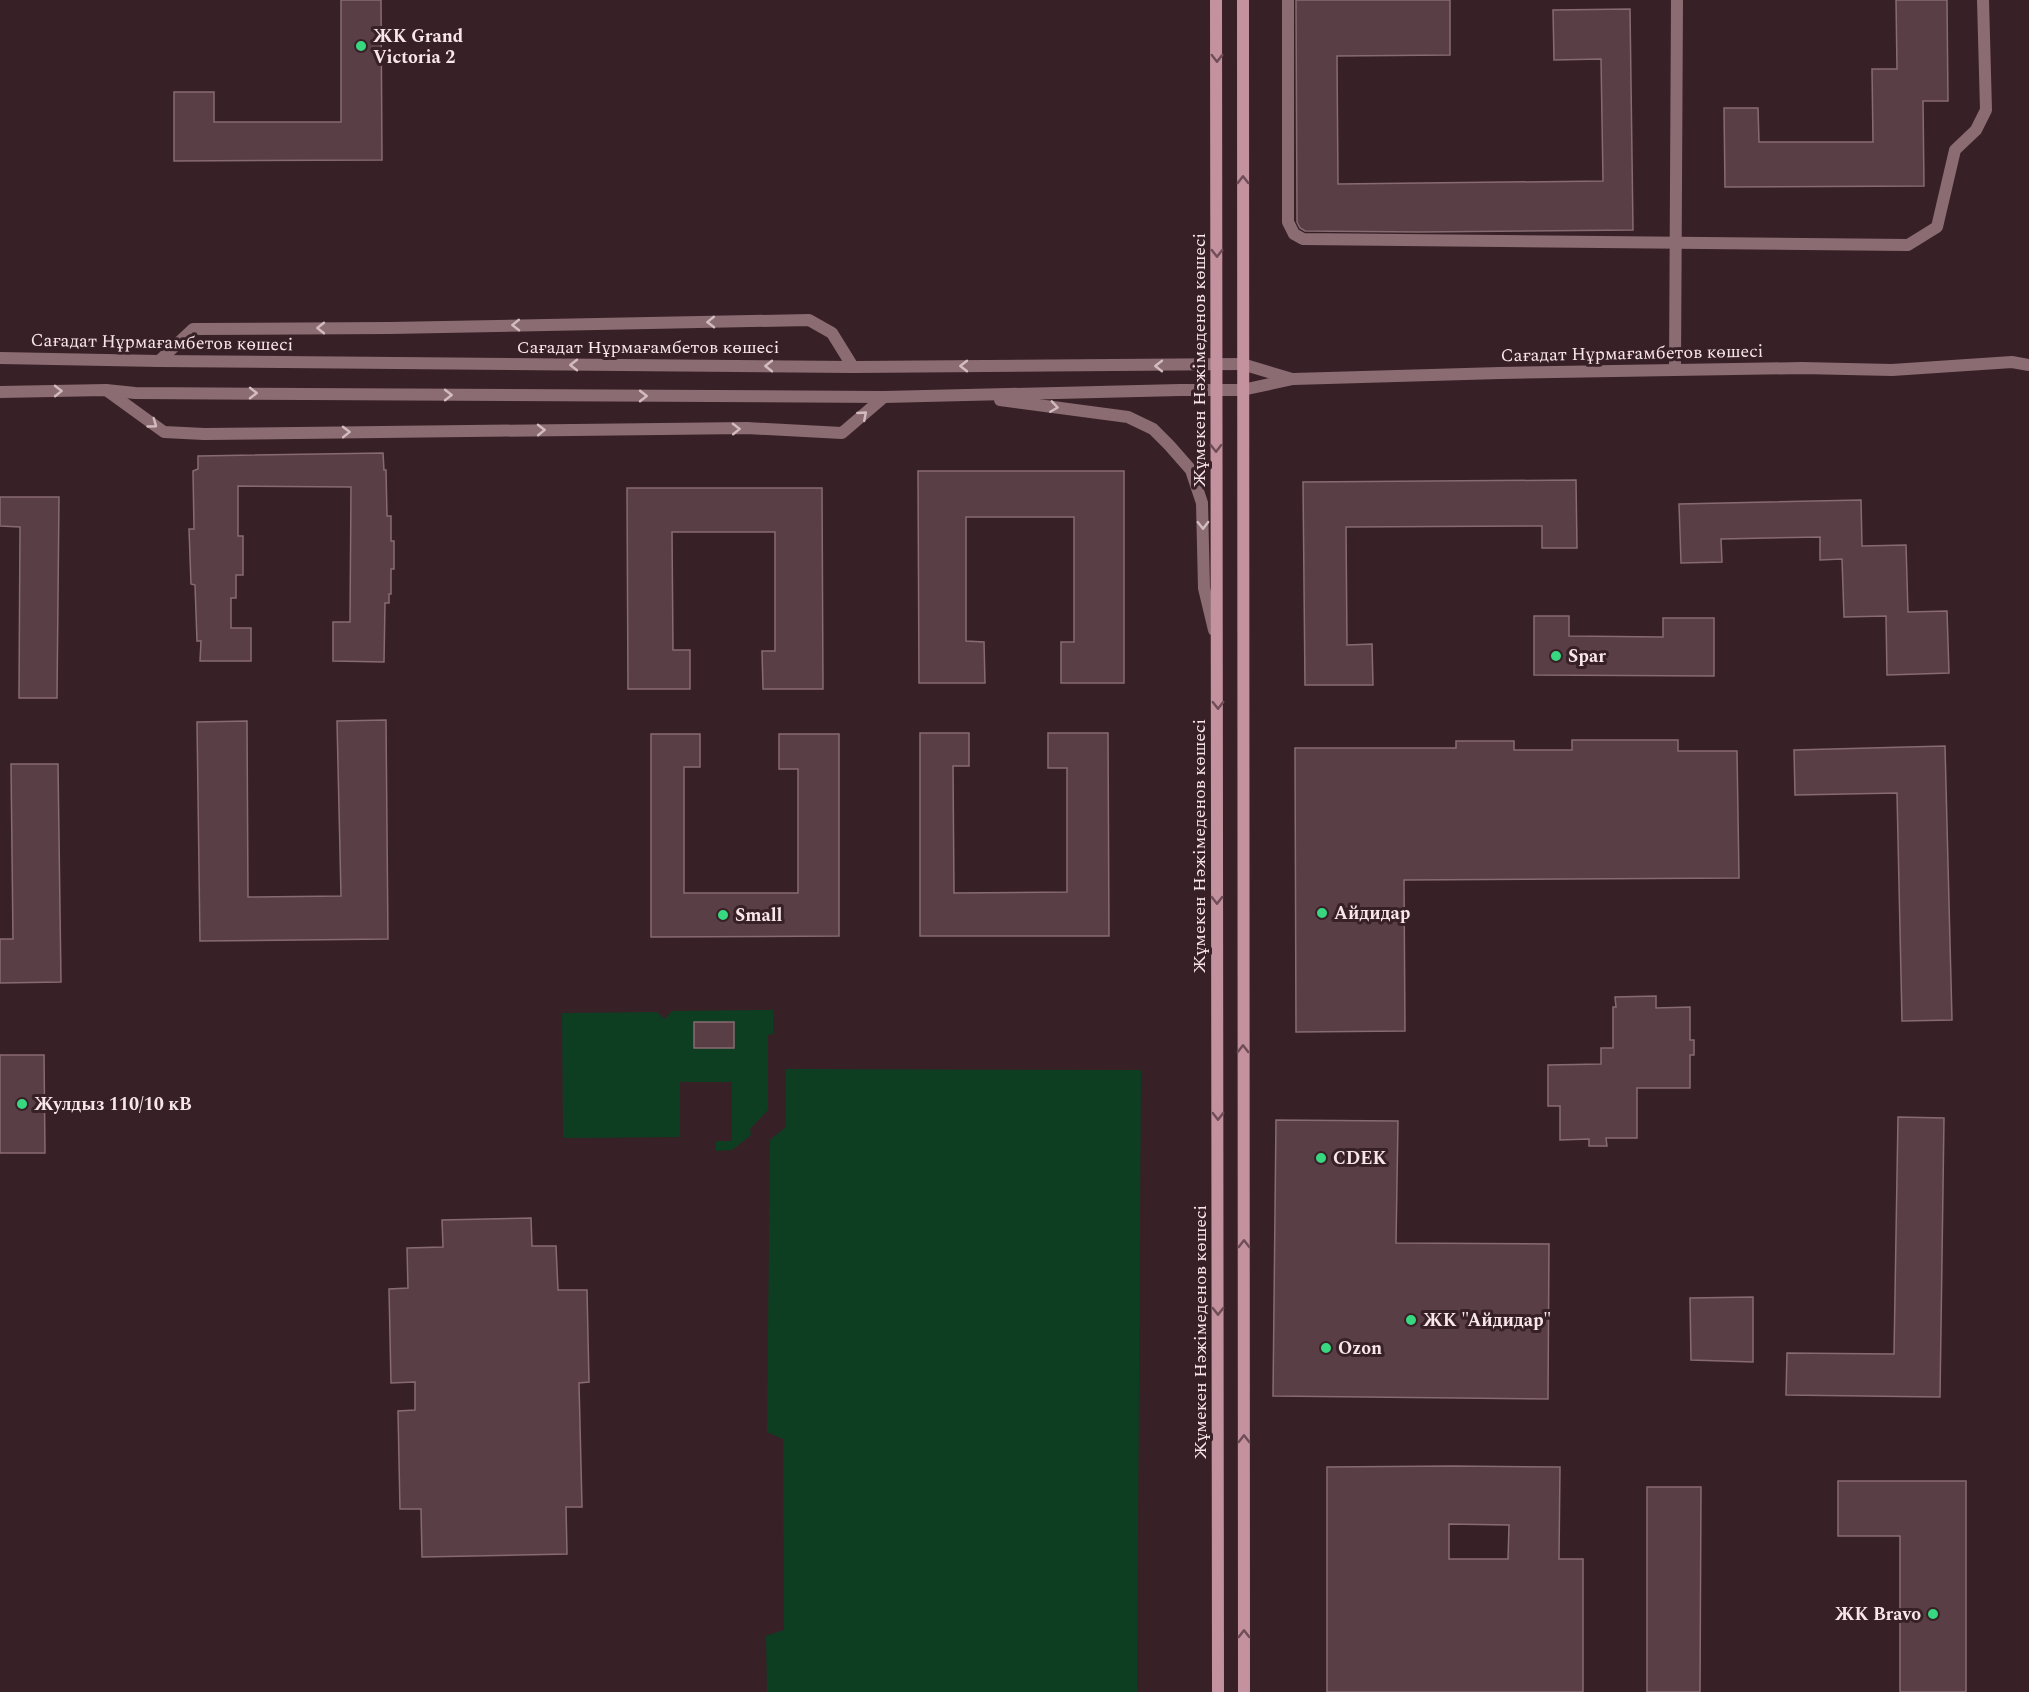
<svg xmlns="http://www.w3.org/2000/svg" width="2029" height="1692" font-family="Spectral,serif">
	<style>
		.green { fill: #0d3e22 }
		.building { fill: #593e45; stroke: #886b72; stroke-width: 1.5; fill-rule: evenodd }
		.lines { fill: none; stroke-linecap: round; stroke-linejoin: round }
		.minor { stroke: #8b6c73; stroke-width: 12 }
		.tertiary { stroke: #8b6c73; stroke-width: 12 }
		.secondary { stroke: #c4929e; stroke-width: 12 }
		.oneway { stroke: #704e57 }
		.oneway2 { stroke: #d2bcc0 }
		.poi-dot { fill: #37d880; stroke: #382027; stroke-width: 2 }
		.labels { text-anchor: middle; stroke-width: 6; stroke-linejoin: round; paint-order: stroke }
		.poi-label { font-size: 18px; font-weight: bold; fill: #f8e7ea; stroke: #382027; text-anchor: start }
		.street-label { font-size: 18px; fill: #f8e7ea; stroke: #382027 }
	</style>
	<rect width="100%" height="100%" fill="#382027"/>
	<g class="green">
		<path d="M773 1010V1034L768 1035V1110L750 1129 751 1135 732 1150 716 1151V1141H732V1082H680V1137L563 1138 562 1013 657 1012 665 1019 672 1011Z"/>
		<path d="M786 1069 1141 1070 1137 1692H767L766 1636 784 1630 783 1439 767 1432 770 1140 786 1127Z"/>
	</g>
	<g class="building">
		<path d="M341 0H381L382 160 174 161V92H214V122H341Z"/>
		<path d="M1296 0H1450V55L1337 56 1338 184 1603 181 1601 59 1554 60 1553 10 1630 9 1633 230 1419 232 1305 231 1300 228 1297 222Z"/>
		<path d="M1896 0H1947L1948 101H1923L1924 186 1725 187 1724 108H1758L1759 142H1873L1872 69H1897Z"/>
		<path d="M383 453 384 470H386L387 516H391V541H394V569H391V594H389V603H385L384 662 333 661V622H350L351 487 238 486V536H243V575H236V598H231V628H251V661H200L201 641H197L195 585 191 584 189 529H194L193 471 198 469V456Z"/>
		<path d="M918 471H1124V683H1061V642H1074V517H966V641L984 642 985 683H919Z"/>
		<path d="M1576 480 1577 548H1542V526L1346 527 1347 645 1372 644 1373 685H1305L1303 482Z"/>
		<path d="M627 488H822L823 689H763L762 651H775V532H672L673 650H690V689H628Z"/>
		<path d="M0 497H59L57 698H19L20 527 0 526Z"/>
		<path d="M1861 500 1862 546 1906 545 1908 612 1947 611 1949 673 1887 675 1886 616 1844 617 1842 559 1820 560V537L1721 539 1722 562 1681 563 1679 504Z"/>
		<path d="M1534 616H1569V636L1663 637V618H1714V676L1534 675Z"/>
		<path d="M386 720 388 939 200 941 197 722 247 721 248 897 341 896 337 721Z"/>
		<path d="M920 733H969V766H953L954 893 1067 892V768H1048V733H1108L1109 936H920Z"/>
		<path d="M651 734H700V767H684V893H798V769H779V734H839V936L651 937Z"/>
		<path d="M1572 740H1678V751H1737L1739 878 1404 880 1405 1031 1296 1032 1295 748H1456V741H1514V750H1572Z"/>
		<path d="M1945 746 1952 1020 1902 1021 1897 793 1795 795 1794 750Z"/>
		<path d="M11 764H58L61 982 0 983V939H13Z"/>
		<path d="M1656 996V1008L1690 1007V1040H1694V1055H1690V1088H1637V1138H1606L1607 1146H1589V1139L1560 1140V1106H1548V1065L1601 1064V1048H1613V1007H1616L1615 997Z"/>
		<rect x="694" y="1022" width="40" height="26"/>
		<path d="M0 1055H44L45 1153H0Z"/>
		<path d="M1898 1117 1944 1118 1940 1397 1786 1395 1787 1353 1894 1354Z"/>
		<path d="M1276 1120 1398 1121 1396 1243 1549 1244 1548 1399 1273 1396Z"/>
		<path d="M531 1218 532 1246H556L558 1290H587L589 1382 579 1383 582 1507H566L567 1554 422 1557 421 1509H400L398 1411 415 1410V1382L391 1383 389 1289 408 1288 407 1248 443 1247 442 1220Z"/>
		<path d="M1753 1297V1362L1691 1360 1690 1298Z"/>
		<path d="M1452 1466 1560 1467 1559 1559H1583V1692H1327V1467ZM1449 1524 1509 1525 1508 1559H1449Z"/>
		<path d="M1838 1481H1966V1692H1900V1536H1838Z"/>
		<path d="M1647 1487H1701L1700 1692H1647Z"/>
	</g>
	<g class="lines">
		<g class="minor">
			<path d="M1288 0V222L1294 234 1303 239 1908 245 1937 227 1955 150 1976 130 1986 110 1983 0"/>
			<path d="M159 361 193 329 390 328 809 320 832 333 853 367"/>
			<path d="M1242 364 1292 379"/>
			<path d="M1675 370 1677 0"/>
			<path d="M106 390 164 432 204 434 747 428 842 433 884 397"/>
			<path d="M1242 390 1293 379 1500 373 1802 368 1892 370 2012 362 2029 365"/>
		</g>
		<g class="tertiary">
			<path d="M0 358 159 361 853 367 1242 364"/>
			<path d="M0 392 106 390 135 393 884 397 1180 390H1242"/>
			<path d="M1000 400 1128 417 1153 429 1169 445 1191 470 1202 503 1204 588 1214 630"/>
		</g>
		<g class="secondary">
			<path d="M1216 0 1218 1692"/>
			<path d="M1243 0 1244 1692"/>
		</g>
	</g>
	<defs><path id="oneway-chevron" d="M-2-3.5L2.5 0L-2 3.5" fill="none" stroke-width="1.6" stroke-linecap="round" stroke-linejoin="round" transform="scale(1.5)"/></defs>
	<g class="oneway">
		<use href="#oneway-chevron" transform="translate(1217 58) rotate(90)"/>
		<use href="#oneway-chevron" transform="translate(1243 180) rotate(-90)"/>
		<use href="#oneway-chevron" transform="translate(1217 253) rotate(90)"/>
		<use href="#oneway-chevron" transform="translate(1216 448) rotate(89)"/>
		<use href="#oneway-chevron" transform="translate(1218 705) rotate(90)"/>
		<use href="#oneway-chevron" transform="translate(1217 900) rotate(90)"/>
		<use href="#oneway-chevron" transform="translate(1243 1049) rotate(-90)"/>
		<use href="#oneway-chevron" transform="translate(1218 1116) rotate(90)"/>
		<use href="#oneway-chevron" transform="translate(1244 1244) rotate(-90)"/>
		<use href="#oneway-chevron" transform="translate(1218 1311) rotate(90)"/>
		<use href="#oneway-chevron" transform="translate(1244 1439) rotate(-90)"/>
		<use href="#oneway-chevron" transform="translate(1244 1634) rotate(-90)"/>
	</g>
	<g class="oneway2">
		<use href="#oneway-chevron" transform="translate(711 322) rotate(179)"/>
		<use href="#oneway-chevron" transform="translate(516 325) rotate(179)"/>
		<use href="#oneway-chevron" transform="translate(321 328) rotate(180)"/>
		<use href="#oneway-chevron" transform="translate(574 365) rotate(-180)"/>
		<use href="#oneway-chevron" transform="translate(769 366) rotate(-180)"/>
		<use href="#oneway-chevron" transform="translate(964 366) rotate(180)"/>
		<use href="#oneway-chevron" transform="translate(1159 366) rotate(180)"/>
		<use href="#oneway-chevron" transform="translate(58 391) rotate(-1)"/>
		<use href="#oneway-chevron" transform="translate(253 393)"/>
		<use href="#oneway-chevron" transform="translate(448 395)"/>
		<use href="#oneway-chevron" transform="translate(643 396)"/>
		<use href="#oneway-chevron" transform="translate(1054 407) rotate(8)"/>
		<use href="#oneway-chevron" transform="translate(863 415) rotate(-41)"/>
		<use href="#oneway-chevron" transform="translate(153 424) rotate(36)"/>
		<use href="#oneway-chevron" transform="translate(736 429) rotate(-1)"/>
		<use href="#oneway-chevron" transform="translate(541 430) rotate(-1)"/>
		<use href="#oneway-chevron" transform="translate(346 432) rotate(-1)"/>
		<use href="#oneway-chevron" transform="translate(1203 525) rotate(89)"/>
	</g>
	<g class="poi-dot">
		<circle cx="361" cy="46" r="6"/>
		<circle cx="1556" cy="656" r="6"/>
		<circle cx="1322" cy="913" r="6"/>
		<circle cx="723" cy="915" r="6"/>
		<circle cx="22" cy="1104" r="6"/>
		<circle cx="1321" cy="1158" r="6"/>
		<circle cx="1411" cy="1320" r="6"/>
		<circle cx="1326" cy="1348" r="6"/>
		<circle cx="1933" cy="1614" r="6"/>
	</g>
	<g class="labels">
		<g class="poi-label">
			<text x="373" y="42">ЖК Grand<tspan x="373" dy="21">Victoria 2</tspan></text>
			<text x="1568" y="662">Spar</text>
			<text x="1334" y="919">Айдидар</text>
			<text x="735" y="921">Small</text>
			<text x="34" y="1110">Жулдыз 110/10 кВ</text>
			<text x="1333" y="1164">CDEK</text>
			<text x="1423" y="1326">ЖК "Айдидар"</text>
			<text x="1338" y="1354">Ozon</text>
			<text x="1921" y="1620" text-anchor="end">ЖК Bravo</text>
		</g>
		<g class="street-label">
			<text transform="translate(162 342) rotate(1)" y="6">Сағадат Нұрмағамбетов көшесі</text>
			<text x="648" y="353">Сағадат Нұрмағамбетов көшесі</text>
			<text transform="translate(1632 353) rotate(-1)" y="6">Сағадат Нұрмағамбетов көшесі</text>
			<text transform="translate(1199 360) rotate(-90)" y="6">Жұмекен Нәжімеденов көшесі</text>
			<text transform="translate(1199 846) rotate(-90)" y="6">Жұмекен Нәжімеденов көшесі</text>
			<text transform="translate(1200 1332) rotate(-90)" y="6">Жұмекен Нәжімеденов көшесі</text>
		</g>
	</g>
</svg>
